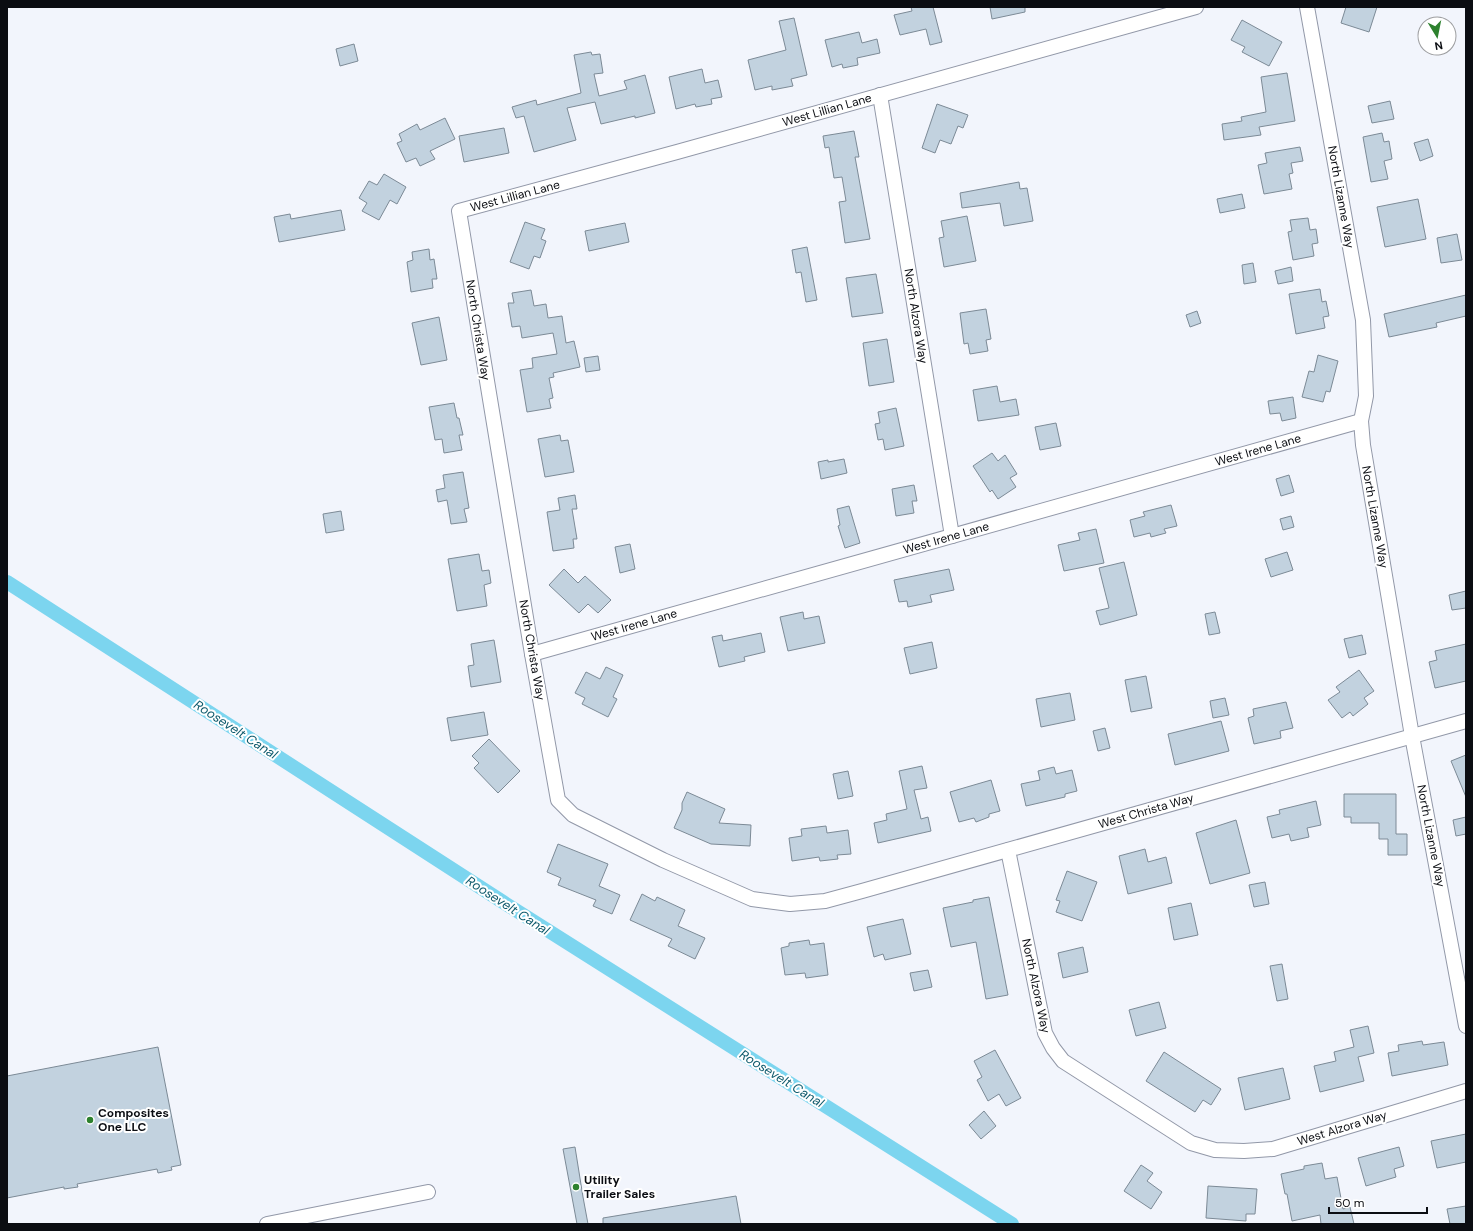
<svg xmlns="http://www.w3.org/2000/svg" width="1473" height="1231" font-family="'DM Sans',sans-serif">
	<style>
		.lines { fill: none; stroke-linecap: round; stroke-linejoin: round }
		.canal { stroke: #7cd5ef; stroke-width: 14 }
		.building { fill: #c2d2df; stroke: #7c8a96 }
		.street-casing { stroke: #9298a8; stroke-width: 16 }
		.street { stroke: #fff; stroke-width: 14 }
		.poi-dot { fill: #2d812e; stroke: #fff; stroke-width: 1.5 }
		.labels { text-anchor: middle; stroke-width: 4; stroke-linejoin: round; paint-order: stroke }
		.street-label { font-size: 12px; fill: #0b0d12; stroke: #fff }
		.poi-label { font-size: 12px; font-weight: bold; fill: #0b0d12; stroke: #fff; text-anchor: start }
		.water-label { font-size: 13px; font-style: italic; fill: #0e5a6c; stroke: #fff }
	</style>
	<rect width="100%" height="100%" fill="#f2f5fc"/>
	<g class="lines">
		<path class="canal" d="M7 582 503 902 1012 1224"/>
	</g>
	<g class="building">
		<path d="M911 7H933L942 42 930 45 926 29 900 35 894 15 912 11Z"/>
		<path d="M990 7H1025V12L992 19Z"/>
		<path d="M1346 7H1377L1369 32 1341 23Z"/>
		<path d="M794 18 807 75 791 79 793 86 772 90V86L755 90 748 60 786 50 779 21Z"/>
		<path d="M1242 20 1282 42 1269 66 1242 52 1245 47 1231 40Z"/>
		<path d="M859 32 862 43 877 39 880 53 857 58 858 65 843 68 842 64 832 67 825 40Z"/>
		<path d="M354 44 358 61 340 66 336 49Z"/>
		<path d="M591 52 592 55 600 54 603 73 594 74 599 96 627 89 624 81 645 75 655 113 635 118V116L601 124 595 102 567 108 576 140 534 152 524 116 516 118 512 107 536 100 537 105 581 93 574 55Z"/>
		<path d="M702 69 705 83 718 80 722 97 711 99 712 104 696 107 695 104 676 109 669 77Z"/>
		<path d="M1287 73 1295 121 1259 127 1261 135 1224 140 1222 124 1242 121 1241 117 1266 112 1261 77Z"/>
		<path d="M1390 101 1394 119 1372 123 1368 106Z"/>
		<path d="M937 104 968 115 963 128 958 126 951 144 940 140 935 153 922 148Z"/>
		<path d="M445 118 455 139 430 151 435 159 420 166 416 158 406 162 397 143 402 141 399 134 417 124 420 130Z"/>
		<path d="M504 128 509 153 464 162 459 136Z"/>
		<path d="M854 131 859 157H855L870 239 845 243 839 202 846 201 842 177 834 178 829 147 825 148 823 136Z"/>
		<path d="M1382 133 1384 142 1389 141 1392 159 1384 161 1388 179 1371 182 1363 137Z"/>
		<path d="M1428 139 1433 156 1420 161 1414 143Z"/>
		<path d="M1300 147 1303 161 1291 163 1293 173 1289 174 1292 189 1264 194 1258 165 1267 163 1265 153Z"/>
		<path d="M384 174 406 187 397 204 390 200 379 220 362 211 367 203 359 198 369 181 377 185Z"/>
		<path d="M1019 182 1020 189 1027 188 1033 221 1004 226 1000 203 962 208 960 193Z"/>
		<path d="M1242 194 1245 208 1220 213 1217 199Z"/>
		<path d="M1418 199 1426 239 1385 247 1377 207Z"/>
		<path d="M341 210 345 230 279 242 274 217 290 214 291 219Z"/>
		<path d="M967 216 976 261 944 267 939 238 944 237 941 221Z"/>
		<path d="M1308 218 1310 230 1316 229 1318 243 1312 244 1314 256 1293 260 1288 232 1292 231 1290 220Z"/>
		<path d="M525 222 545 229 541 239 546 241 540 258 534 256 529 269 510 262Z"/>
		<path d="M625 223 629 242 589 251 585 231Z"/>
		<path d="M1457 234 1462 260 1441 263 1437 238Z"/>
		<path d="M807 247 817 300 806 302 801 272 796 273 792 250Z"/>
		<path d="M429 249 430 260 434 259 437 279H432L433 288 411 292 407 262 413 260 412 252Z"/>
		<path d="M1253 263 1256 282 1244 284 1242 265Z"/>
		<path d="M1291 267 1293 281 1278 284 1275 271Z"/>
		<path d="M876 274 883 313 852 317 846 278Z"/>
		<path d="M1320 289 1322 302 1326 301 1329 316 1323 317 1325 328 1296 334 1289 294Z"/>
		<path d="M531 290 534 306 546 304 548 318 562 316 566 343 574 341 580 367 553 373 554 377 549 378 553 398 549 399 551 408 527 412 520 370 533 368 532 358 557 354 553 333 522 338 520 326 512 327 508 303H514L512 293Z"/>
		<path d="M1466 295V316L1436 323 1437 327 1389 337 1384 314Z"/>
		<path d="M986 309 991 339 986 340 988 351 970 354 968 343 964 344 960 313Z"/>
		<path d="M1197 311 1201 323 1190 327 1186 315Z"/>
		<path d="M439 317 447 360 421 365 412 323Z"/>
		<path d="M887 339 894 382 869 386 863 343Z"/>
		<path d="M1318 355 1338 361 1330 392 1326 391 1323 402 1302 397 1309 371 1314 372Z"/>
		<path d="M598 356 600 370 586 372 584 358Z"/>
		<path d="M997 386 1000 402 1016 399 1019 415 978 421 973 390Z"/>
		<path d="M1293 397 1296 418 1282 421 1280 413 1270 414 1268 401Z"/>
		<path d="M454 403 457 418H459L463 435H459L462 450 444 453 442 439 435 440 429 407Z"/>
		<path d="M896 408 904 446 885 450 883 439 878 440 875 424 880 423 878 412Z"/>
		<path d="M1056 423 1061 446 1040 450 1035 427Z"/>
		<path d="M560 435 561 441 568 440 574 472 545 477 538 439Z"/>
		<path d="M992 453 998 461 1005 455 1017 474 1010 478 1016 487 998 499 992 490 990 492 973 466Z"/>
		<path d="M844 459 847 473 821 479 818 462 828 460V462Z"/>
		<path d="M463 472 469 508 464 509 467 522 451 524 447 500 438 502 436 490 445 488 443 475Z"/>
		<path d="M1289 475 1294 492 1281 496 1276 479Z"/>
		<path d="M914 485 917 501H912L914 513 896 516 892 489Z"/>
		<path d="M575 495 577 509H572L577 539H573L574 548 553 551 547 512 560 510 558 498Z"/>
		<path d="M1171 505 1177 526 1164 529 1166 533 1151 537 1150 533 1134 537 1130 520 1145 516 1143 512Z"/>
		<path d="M849 506 860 543 845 548 838 526 840 525 837 509Z"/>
		<path d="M341 511 344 530 326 533 323 514Z"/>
		<path d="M1291 516 1294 527 1283 530 1280 519Z"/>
		<path d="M1096 529 1104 563 1064 571 1058 545 1080 540 1078 533Z"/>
		<path d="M630 544 635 569 620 573 615 547Z"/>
		<path d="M1287 552 1293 570 1271 577 1265 559Z"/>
		<path d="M479 554 482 571 489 570 491 583 484 585 487 606 457 611 448 559Z"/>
		<path d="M1124 562 1137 615 1100 625 1096 611 1109 608 1099 568Z"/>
		<path d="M564 569 578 583 585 576 611 600 598 613 588 604 579 613 549 585Z"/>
		<path d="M949 569 954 590 930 595 932 602 908 607 907 601 899 602 894 580Z"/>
		<path d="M1466 591V608L1452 610 1449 595Z"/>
		<path d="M803 612 804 619 819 616 825 643 788 651 780 617Z"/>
		<path d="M1215 612 1220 633 1209 635 1205 614Z"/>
		<path d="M761 633 765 652 744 657 745 661 719 667 712 637 722 635 723 641Z"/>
		<path d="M1362 635 1366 654 1349 658 1344 639Z"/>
		<path d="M494 640 501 682 471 687 468 666 474 665 471 644Z"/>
		<path d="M932 642 937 668 910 674 904 648Z"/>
		<path d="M1466 644V681L1435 688 1429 662 1437 660 1435 651Z"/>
		<path d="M606 667 623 675 613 697 617 699 608 717 582 704 585 698 575 693 586 672 600 679Z"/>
		<path d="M1359 670 1374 691 1364 698 1368 704 1353 716 1350 712 1342 718 1328 700 1340 692 1336 687Z"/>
		<path d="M1146 676 1152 708 1131 712 1125 680Z"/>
		<path d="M1070 693 1075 720 1041 727 1036 699Z"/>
		<path d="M1225 698 1229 715 1213 718 1210 701Z"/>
		<path d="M1286 702 1293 728 1280 731 1281 738 1254 744 1248 718 1254 716 1253 709Z"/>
		<path d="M484 712 488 735 451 741 447 718Z"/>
		<path d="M1221 721 1229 751 1175 765 1168 734Z"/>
		<path d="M1105 728 1110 748 1098 751 1093 731Z"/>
		<path d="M489 739 520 771 498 793 474 768 479 763 472 756Z"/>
		<path d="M1466 755V797L1451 761Z"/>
		<path d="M922 766 927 788 914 790 921 819 928 817 931 831 878 843 874 823 887 820 886 814 907 809 899 771Z"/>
		<path d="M1054 767 1056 774 1072 770 1077 791 1065 794V797L1026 806 1021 784 1040 780 1038 771Z"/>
		<path d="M848 771 853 796 838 799 833 774Z"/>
		<path d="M991 780 1000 811 989 814V817L976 822 974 818 959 822 950 792Z"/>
		<path d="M687 792 725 809 719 823 751 825 750 846 711 844 674 828 682 810V803Z"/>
		<path d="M1344 794H1396V834H1407V855H1388V839H1379V823H1351V817H1344Z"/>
		<path d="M1316 801 1321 825 1307 828 1309 837 1291 841 1289 834 1272 838 1267 817 1280 814 1279 810Z"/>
		<path d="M1466 817V834L1456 836 1453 820Z"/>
		<path d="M1236 820 1250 873 1210 884 1196 833Z"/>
		<path d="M826 826 827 833 848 830 851 854 837 855 838 859 820 861 819 857 792 861 789 838 802 836 801 829Z"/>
		<path d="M558 844 608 864 599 886 620 895 612 914 593 906 596 900 558 885 561 878 547 872Z"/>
		<path d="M1145 849 1148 862 1166 857 1172 883 1128 894 1119 856Z"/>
		<path d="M1067 871 1097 882 1082 921 1056 912 1060 901 1056 900Z"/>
		<path d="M1265 882 1269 904 1254 907 1249 885Z"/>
		<path d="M642 894 655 901 657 897 685 910 678 926 705 938 695 959 668 946 672 939 630 920Z"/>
		<path d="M989 897 1008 995 986 999 976 942 951 947 943 908 973 902V900Z"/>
		<path d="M1191 903 1198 935 1174 940 1168 908Z"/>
		<path d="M903 919 911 954 885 960 883 954 874 957 867 927Z"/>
		<path d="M809 940 810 945 824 943 828 975 806 978 805 973 785 975 781 948 789 946V943Z"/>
		<path d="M1083 947 1088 972 1063 978 1058 953Z"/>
		<path d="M1282 964 1288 999 1277 1001 1270 966Z"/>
		<path d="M928 970 932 987 914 991 910 973Z"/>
		<path d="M1159 1002 1166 1028 1136 1036 1129 1010Z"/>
		<path d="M1368 1026 1374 1053 1358 1057 1364 1081 1320 1092 1314 1066 1336 1061 1334 1052 1354 1047 1350 1030Z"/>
		<path d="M1422 1041 1423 1045 1444 1042 1448 1065 1392 1076 1388 1053 1399 1051 1398 1045Z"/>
		<path d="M158 1047 181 1165 171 1167 172 1170 158 1173 157 1169 77 1184 78 1187 64 1189V1187L7 1198V1076Z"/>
		<path d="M995 1050 1021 1098 1006 1106 999 1094 988 1101 977 1080 982 1077 974 1061Z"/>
		<path d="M1164 1052 1221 1089 1211 1105 1203 1100 1195 1112 1146 1081Z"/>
		<path d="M1283 1068 1290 1099 1245 1110 1238 1078Z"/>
		<path d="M984 1111 996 1126 981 1139 969 1125Z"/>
		<path d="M1466 1134V1162L1437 1168 1431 1141Z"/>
		<path d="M575 1147 583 1197 588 1224H577L563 1149Z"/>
		<path d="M1399 1147 1404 1166 1394 1169 1396 1177 1366 1186 1358 1158Z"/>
		<path d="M1322 1163 1325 1179 1337 1177 1343 1209 1350 1207 1354 1224H1321L1320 1215 1292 1221 1287 1194H1285L1281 1174 1304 1169V1166Z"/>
		<path d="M1141 1165 1153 1173 1147 1181 1162 1192 1151 1209 1124 1191Z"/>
		<path d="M1208 1186 1257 1189 1255 1214H1246V1221L1206 1218Z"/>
		<path d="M736 1196 741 1224H603V1218Z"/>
		<path d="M1466 1206V1224H1450L1447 1209Z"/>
	</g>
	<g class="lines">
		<g class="street-casing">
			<g id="street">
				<path d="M1196 7 677 152 459 211 532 654 558 800 573 815 663 860 752 899 790 904 825 901 862 891 1466 721"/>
				<path d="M1307 7 1363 320 1366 396 1361 421 1363 445 1412 736 1466 1026"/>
				<path d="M880 95 952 536"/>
				<path d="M532 654 1361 421"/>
				<path d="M1008 850 1045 1033 1053 1048 1063 1061 1191 1143 1215 1150 1244 1151 1273 1149 1466 1091"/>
				<path d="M267 1224 428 1192"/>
			</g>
		</g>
		<use href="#street" class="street"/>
	</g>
	<g class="poi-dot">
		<circle cx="90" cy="1120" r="4"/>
		<circle cx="576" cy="1187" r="4"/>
	</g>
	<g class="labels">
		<g class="street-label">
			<text transform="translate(827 110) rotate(-16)" y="4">West Lillian Lane</text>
			<text transform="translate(515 196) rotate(-15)" y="4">West Lillian Lane</text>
			<text transform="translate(1341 197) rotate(80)" y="4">North Lizanne Way</text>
			<text transform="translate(916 316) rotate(81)" y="4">North Alzora Way</text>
			<text transform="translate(478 330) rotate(81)" y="4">North Christa Way</text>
			<text transform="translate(1258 450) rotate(-16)" y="4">West Irene Lane</text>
			<text transform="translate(1375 517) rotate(80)" y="4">North Lizanne Way</text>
			<text transform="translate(946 538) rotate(-16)" y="4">West Irene Lane</text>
			<text transform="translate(634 625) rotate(-16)" y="4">West Irene Lane</text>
			<text transform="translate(532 650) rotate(80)" y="4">North Christa Way</text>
			<text transform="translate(1146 811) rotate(-16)" y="4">West Christa Way</text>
			<text transform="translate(1431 836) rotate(79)" y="4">North Lizanne Way</text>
			<text transform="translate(1036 986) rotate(78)" y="4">North Alzora Way</text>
			<text transform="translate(1342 1128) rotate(-17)" y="4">West Alzora Way</text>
		</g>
		<g class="poi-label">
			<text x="98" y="1117">Composites<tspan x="98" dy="14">One LLC</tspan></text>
			<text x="584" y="1184">Utility<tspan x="584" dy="14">Trailer Sales</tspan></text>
		</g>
		<g class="water-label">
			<text transform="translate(236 729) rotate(33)" y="5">Roosevelt Canal</text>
			<text transform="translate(508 905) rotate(33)" y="5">Roosevelt Canal</text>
			<text transform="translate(782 1078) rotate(32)" y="5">Roosevelt Canal</text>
		</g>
	</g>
	<rect width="1473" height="1231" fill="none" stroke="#0b0d12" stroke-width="16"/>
	<g transform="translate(1437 36) rotate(170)"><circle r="19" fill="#ffffff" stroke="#9d9ea0"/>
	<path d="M0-3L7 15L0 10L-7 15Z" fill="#2d812e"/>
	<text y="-6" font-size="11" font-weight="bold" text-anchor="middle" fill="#0b0d12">N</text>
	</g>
	<path d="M1329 1207v6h98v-6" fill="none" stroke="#0b0d12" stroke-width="2"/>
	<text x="1335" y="1207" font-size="12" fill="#0b0d12" stroke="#ffffff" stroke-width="3" paint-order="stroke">50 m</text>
</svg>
